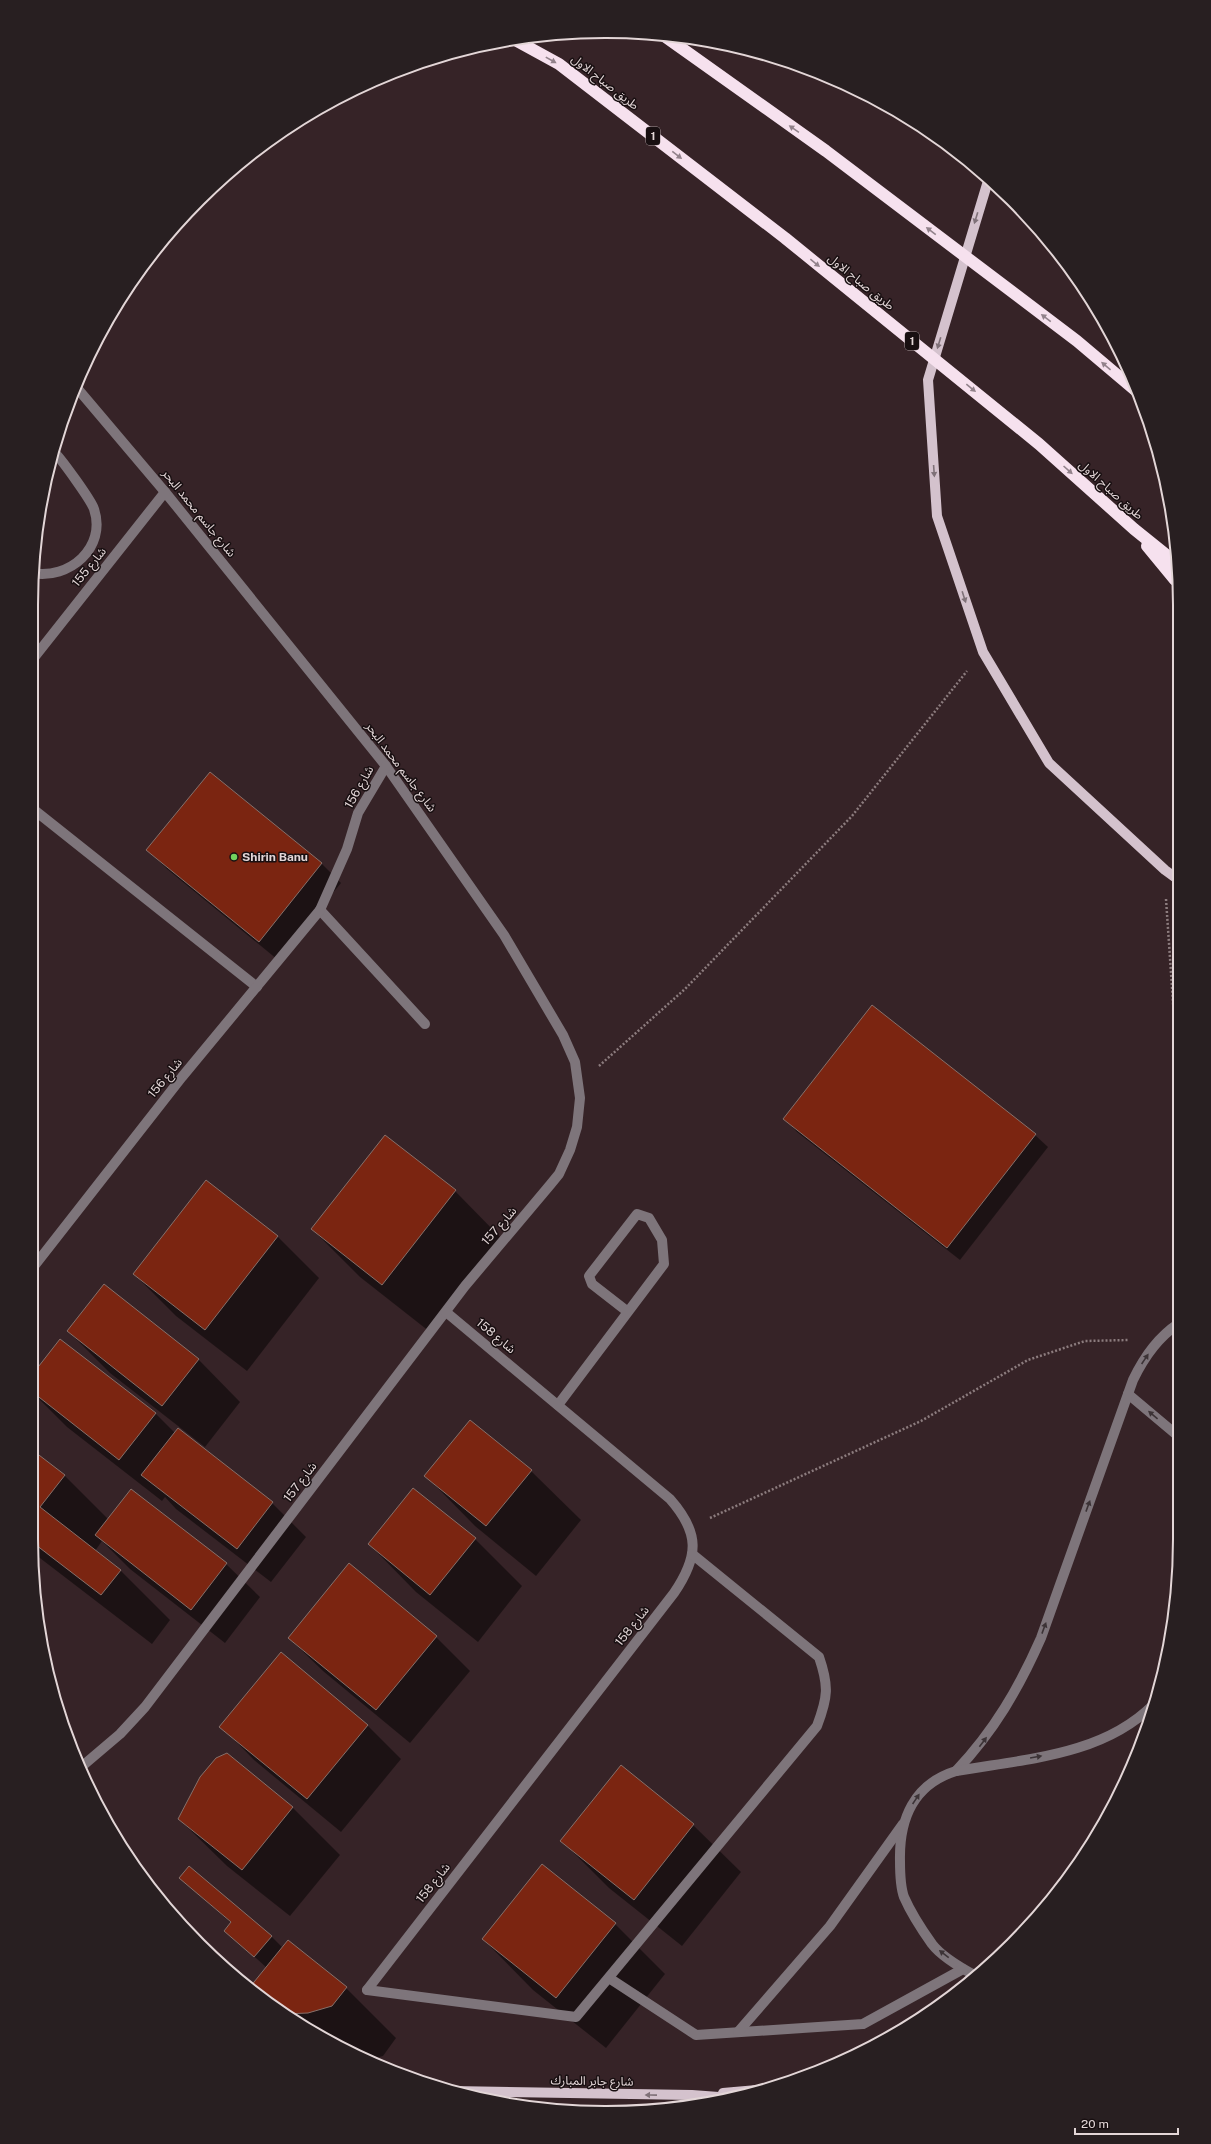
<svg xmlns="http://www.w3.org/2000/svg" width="1211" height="2144" font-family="'Public Sans','Noto Sans Arabic',sans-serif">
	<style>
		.shadow { fill: #0007 }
		.building { fill: #7b2511; stroke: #86706a }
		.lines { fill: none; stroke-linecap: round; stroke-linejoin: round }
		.path { stroke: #8c7c7e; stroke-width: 2.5; stroke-dasharray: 2 2; stroke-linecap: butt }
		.minor { stroke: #7e757b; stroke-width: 10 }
		.major { stroke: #d4c2cd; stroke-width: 10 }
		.highway { stroke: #f6e1ee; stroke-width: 12 }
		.oneway { fill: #92828b }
		.oneway2 { fill: #7f7178 }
		.oneway3 { fill: #3c3336 }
		.poi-dot { fill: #72d25e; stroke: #180f11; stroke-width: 1.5 }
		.labels { text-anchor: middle; stroke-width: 3; stroke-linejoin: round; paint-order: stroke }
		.shield { fill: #180f11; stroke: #a69a9c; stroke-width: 1 }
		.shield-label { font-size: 11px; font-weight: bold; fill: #e3d6d7 }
		.street-label { font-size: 12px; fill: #e3d6d7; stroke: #180f11 }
		.poi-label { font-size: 12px; font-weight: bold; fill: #e3d6d7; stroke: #180f11; text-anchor: start }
		.rim { fill: none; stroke: #e3d6d7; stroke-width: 2 }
	</style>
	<rect width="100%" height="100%" fill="#362327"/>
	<g class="shadow">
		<path d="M210 773 322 864 341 883 278 960 167 869 148 850Z"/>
		<path d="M785 1119 1035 1135 1048 1147 960 1260 797 1132Z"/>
		<path d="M385 1136 455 1191 502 1239 430 1332 360 1277 312 1229Z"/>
		<path d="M277 1236 319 1278 247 1371 176 1316 134 1274Z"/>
		<path d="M68 1331 198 1359 240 1402 205 1447 110 1373Z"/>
		<path d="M35 1372 155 1413 175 1433 178 1429 272 1503 306 1537 271 1582 176 1509 165 1497 162 1501 67 1427 35 1395Z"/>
		<path d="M35 1453 65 1476 109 1520 226 1564 260 1597 225 1643 130 1569 102 1541 95 1551 120 1570 170 1620 152 1644 36 1555Z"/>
		<path d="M531 1471 581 1520 536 1576 475 1526 426 1476Z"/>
		<path d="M475 1539 522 1586 478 1642 416 1592 369 1544Z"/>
		<path d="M349 1565 436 1637 470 1671 410 1743 323 1671 289 1638Z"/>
		<path d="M281 1654 368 1726 401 1759 341 1832 254 1760 221 1726Z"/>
		<path d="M621 1767 693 1825 741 1872 682 1946 609 1888 562 1841Z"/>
		<path d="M292 1807 340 1855 290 1916 227 1866 179 1819Z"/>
		<path d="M180 1878 271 1936 283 1948 346 1988 396 2038 383 2056 368 2060 352 2054 286 2016 251 1987 267 1968 225 1930 231 1923Z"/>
		<path d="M615 1924 665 1974 606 2048 533 1990 483 1939Z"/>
	</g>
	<g class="building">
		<path d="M210 772 322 863 259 942 146 850Z"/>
		<path d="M872 1005 1036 1134 947 1248 783 1119Z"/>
		<path d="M385 1135 456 1190 382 1285 311 1229Z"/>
		<path d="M206 1180 278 1236 205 1330 133 1274Z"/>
		<path d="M104 1284 199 1359 162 1406 67 1331Z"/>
		<path d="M60 1339 156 1413 119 1460 35 1394V1371Z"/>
		<path d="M470 1420 532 1470 486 1526 424 1476Z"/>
		<path d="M178 1428 273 1502 237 1549 141 1475Z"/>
		<path d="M35 1452 65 1475 40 1507 121 1570 101 1595 36 1545Z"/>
		<path d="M413 1488 476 1538 430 1595 368 1544Z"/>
		<path d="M131 1489 227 1563 191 1610 95 1535Z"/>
		<path d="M349 1563 437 1636 376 1710 288 1638Z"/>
		<path d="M281 1652 368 1725 307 1799 219 1727Z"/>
		<path d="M227 1753 293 1807 242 1870 178 1819 200 1777 216 1758Z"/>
		<path d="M621 1765 694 1824 634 1900 560 1841Z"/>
		<path d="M542 1864 616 1923 556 1998 482 1939Z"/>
		<path d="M189 1866 272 1936 254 1957 224 1931 231 1922 179 1878Z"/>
		<path d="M288 1940 347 1987 332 2006 308 2013 283 2014 250 1987Z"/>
	</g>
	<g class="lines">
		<g class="path">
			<path d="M214 189 280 135"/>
			<path d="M121 300 129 292 128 291"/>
			<path d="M1166 899 1177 1061"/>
			<path d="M599 1066 685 989 852 816 967 671"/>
			<path d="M710 1518 921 1421 1028 1360 1085 1341 1129 1340"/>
		</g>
		<g class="minor">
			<path d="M77 388 165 492 386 766 504 935 563 1035 575 1062 580 1098 577 1127 570 1150 559 1174 550 1185 465 1286 145 1707 120 1734 80 1768"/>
			<path d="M32 573C69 580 107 548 94 509 91 500 62 460 55 453"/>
			<path d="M33 659 165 492"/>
			<path d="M33 809 257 987"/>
			<path d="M320 910 425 1024"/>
			<path d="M35 1265 182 1077 320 910 347 849 358 813 386 766"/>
			<path d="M1128 1394 1178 1436"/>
			<path d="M558 1405 664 1264 662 1240 649 1218 637 1214 589 1276 592 1284 628 1312"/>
			<path d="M956 1771C994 1731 1019 1688 1041 1638L1133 1380C1144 1357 1157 1338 1178 1324"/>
			<path d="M976 1976C963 1969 941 1956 932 1944 922 1930 911 1913 904 1897 900 1886 900 1872 900 1861 899 1819 914 1784 956 1771 1024 1759 1102 1756 1153 1705"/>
			<path d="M609 1978 696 2035 863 2024 963 1969"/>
			<path d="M367 1990 674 1593C699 1556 700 1533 670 1499L446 1312"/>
			<path d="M367 1990 576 2017 817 1726C828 1697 829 1686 819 1657L692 1554"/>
			<path d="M738 2032 830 1926 903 1824"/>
		</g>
		<g class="major">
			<path d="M988 181 928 380 937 516 983 652 1049 763 1165 870 1176 878"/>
			<path d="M452 2091 692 2095 732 2098"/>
			<path d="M723 2093 757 2090"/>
		</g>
		<g class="highway">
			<path d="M663 35 826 151 1077 341 1135 390"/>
			<path d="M517 41 559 64 785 238 1039 444 1134 529 1175 562"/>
			<path d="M1147 546 1175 580"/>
		</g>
	</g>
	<defs><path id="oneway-solid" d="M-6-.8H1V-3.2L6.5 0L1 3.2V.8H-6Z"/></defs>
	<g class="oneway">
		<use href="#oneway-solid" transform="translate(551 60) rotate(29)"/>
		<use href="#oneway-solid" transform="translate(794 129) rotate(-145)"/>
		<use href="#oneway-solid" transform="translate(677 155) rotate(38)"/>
		<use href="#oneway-solid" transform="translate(931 231) rotate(-143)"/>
		<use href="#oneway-solid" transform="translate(815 263) rotate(39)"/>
		<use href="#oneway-solid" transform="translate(1046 318) rotate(-143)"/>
		<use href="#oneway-solid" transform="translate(1106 366) rotate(-140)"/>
		<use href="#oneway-solid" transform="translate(971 388) rotate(39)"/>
		<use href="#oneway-solid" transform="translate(1068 470) rotate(42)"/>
	</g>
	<g class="oneway2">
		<use href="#oneway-solid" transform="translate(976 218) rotate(107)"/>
		<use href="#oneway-solid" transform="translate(939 343) rotate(107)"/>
		<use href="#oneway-solid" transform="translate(934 471) rotate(86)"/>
		<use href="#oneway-solid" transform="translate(964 597) rotate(72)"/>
		<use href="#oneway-solid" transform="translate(651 2095) rotate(-179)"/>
	</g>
	<g class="oneway3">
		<use href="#oneway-solid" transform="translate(1145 1359) rotate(-56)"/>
		<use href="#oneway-solid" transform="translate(1153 1415) rotate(-140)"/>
		<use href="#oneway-solid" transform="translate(1088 1506) rotate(-70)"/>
		<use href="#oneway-solid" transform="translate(1044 1628) rotate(-70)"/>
		<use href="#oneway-solid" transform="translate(983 1742) rotate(-53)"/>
		<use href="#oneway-solid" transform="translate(1036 1757) rotate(-10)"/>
		<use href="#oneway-solid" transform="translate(916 1799) rotate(-56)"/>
		<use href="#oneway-solid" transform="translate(944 1954) rotate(-142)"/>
	</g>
	<circle class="poi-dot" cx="234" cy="857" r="4"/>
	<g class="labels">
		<g class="shield">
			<rect x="646" y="127" width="14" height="18" rx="3"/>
			<rect x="905" y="332" width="14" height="18" rx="3"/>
		</g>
		<g class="shield-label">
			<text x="653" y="140">1</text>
			<text x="912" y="345">1</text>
		</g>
		<g class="street-label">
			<text transform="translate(605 82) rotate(38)" y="4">طريق صباح الاول</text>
			<text transform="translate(861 282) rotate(39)" y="4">طريق صباح الاول</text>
			<text transform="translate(1111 490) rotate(42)" y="4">طريق صباح الاول</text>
			<text transform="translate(199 513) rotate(51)" y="4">شارع جاسم محمد البحر</text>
			<text transform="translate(89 567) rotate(-51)" y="4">شارع 155</text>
			<text transform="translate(401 767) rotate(53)" y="4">شارع جاسم محمد البحر</text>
			<text transform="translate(359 787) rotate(-61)" y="4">شارع 156</text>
			<text transform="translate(165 1078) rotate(-51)" y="4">شارع 156</text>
			<text transform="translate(499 1226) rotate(-49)" y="4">شارع 157</text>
			<text transform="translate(496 1336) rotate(40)" y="4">شارع 158</text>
			<text transform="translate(300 1482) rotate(-53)" y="4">شارع 157</text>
			<text transform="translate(632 1626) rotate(-52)" y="4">شارع 158</text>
			<text transform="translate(433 1883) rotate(-52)" y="4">شارع 158</text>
			<text transform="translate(592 2081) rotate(1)" y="4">شارع جابر المبارك</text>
		</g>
		<g class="poi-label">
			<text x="242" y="861">Shirin Banu</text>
		</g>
	</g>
	<path d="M0 0H1211V2144H0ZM605 38H606A567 567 0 0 1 1173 605V1539A567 567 0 0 1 606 2106H605A567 567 0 0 1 38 1539V605A567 567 0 0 1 605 38Z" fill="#281f21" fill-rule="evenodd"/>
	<path class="rim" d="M605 38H606A567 567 0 0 1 1173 605V1539A567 567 0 0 1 606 2106H605A567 567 0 0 1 38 1539V605A567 567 0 0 1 605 38Z"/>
	<path d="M1075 2128v6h103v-6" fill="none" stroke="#e3d6d7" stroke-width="2"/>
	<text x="1081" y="2128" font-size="12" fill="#e3d6d7" stroke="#180f11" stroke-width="3" paint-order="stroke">20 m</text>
</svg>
